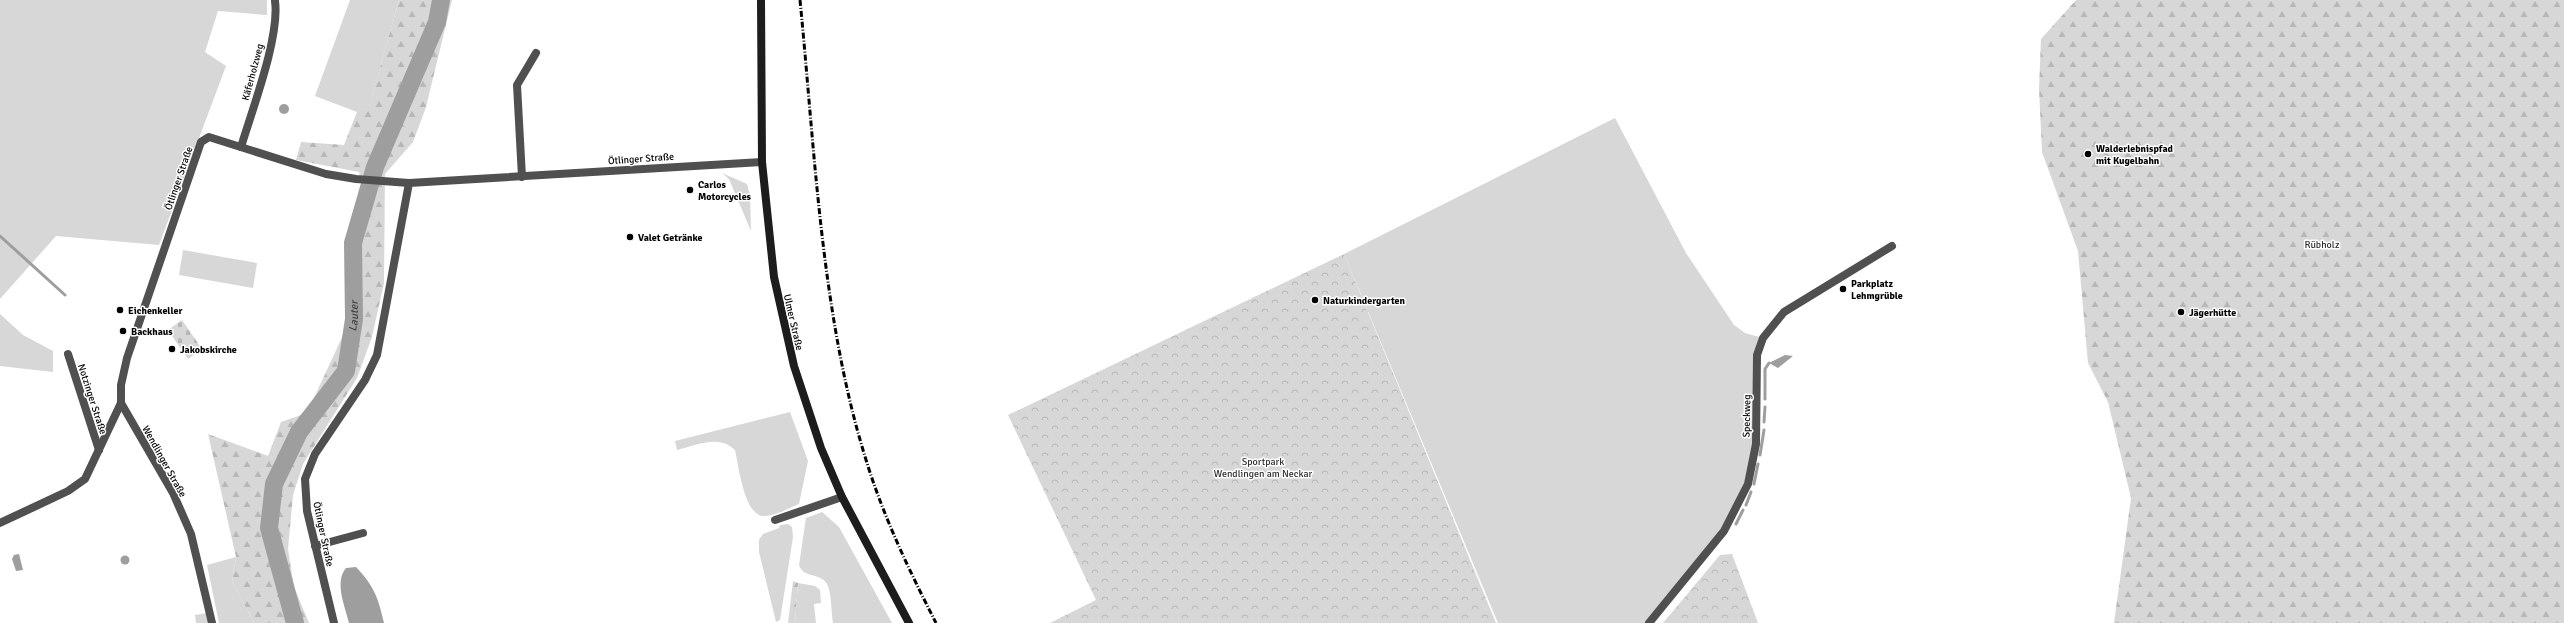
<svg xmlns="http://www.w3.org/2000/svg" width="2564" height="623" font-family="Signika,sans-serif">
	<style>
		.grass { fill: #d7d7d7 }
		.forest { fill: url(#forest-firs) }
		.cemetery { fill: url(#cemetery-stones) }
		.park { fill: url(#park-crowns) }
		.water { fill: #9e9e9e }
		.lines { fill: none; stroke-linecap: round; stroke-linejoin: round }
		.stream { stroke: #9e9e9e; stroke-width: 3 }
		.river { stroke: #9e9e9e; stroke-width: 18 }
		.minor { stroke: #505050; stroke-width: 8 }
		.secondary { stroke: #1d1d1d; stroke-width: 8 }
		.rail { stroke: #000; stroke-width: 3; stroke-dasharray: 6 2 1 2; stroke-linecap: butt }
		.poi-dot { fill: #000; stroke: #fff; stroke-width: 1.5 }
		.labels { text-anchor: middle; stroke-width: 3; stroke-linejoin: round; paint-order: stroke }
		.street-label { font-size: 10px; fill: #000; stroke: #fff }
		.poi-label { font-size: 10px; font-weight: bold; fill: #000; stroke: #fff; text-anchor: start }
		.park-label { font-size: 10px; fill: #2e2e2e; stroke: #fff }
		.water-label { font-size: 11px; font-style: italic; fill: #3f3f3f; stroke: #fff }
	</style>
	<defs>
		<pattern id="forest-firs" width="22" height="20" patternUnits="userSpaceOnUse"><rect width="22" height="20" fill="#d7d7d7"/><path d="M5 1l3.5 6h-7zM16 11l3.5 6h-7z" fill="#b7b7b7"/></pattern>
		<pattern id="cemetery-stones" width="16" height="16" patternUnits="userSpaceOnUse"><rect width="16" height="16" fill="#d7d7d7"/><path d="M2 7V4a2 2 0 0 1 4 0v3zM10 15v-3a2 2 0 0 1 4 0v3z" fill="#b7b7b7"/></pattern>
		<pattern id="park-crowns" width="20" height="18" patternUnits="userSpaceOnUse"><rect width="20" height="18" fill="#d7d7d7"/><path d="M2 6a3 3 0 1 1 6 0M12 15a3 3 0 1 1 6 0" fill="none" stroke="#b7b7b7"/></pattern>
	</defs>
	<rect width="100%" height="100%" fill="#fff"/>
	<g class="grass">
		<path d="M0 0H267V15L218 11 205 52 226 66 159 245 56 236 0 299Z"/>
		<path d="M350 0H399L369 108 357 112 315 96Z"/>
		<path d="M1615 118 1686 253 1734 325 1745 333 1763 338C1751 371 1759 408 1756 443 1749 516 1693 569 1649 623H1498L1344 254Z"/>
		<path d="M722 173 747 184 750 195 751 231 729 179Z"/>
		<path d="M183 250 257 263 253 288 179 275Z"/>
		<path d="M0 314 23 335 53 351V372L0 366Z"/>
		<path d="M790 412 808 461 799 504C789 508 777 515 766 516 744 519 739 466 735 450 719 434 697 445 677 450L675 441Z"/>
		<path d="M822 512 839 527 892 623H833C831 612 832 594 827 584 820 572 804 579 799 565L806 518Z"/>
		<path d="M788 524 792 527 793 537 780 620 776 622 759 552V540L763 534 779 528 780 525Z"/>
		<path d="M236 557 232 581 254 623H219L207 565Z"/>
		<path d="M798 583 815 586 820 590 821 603 814 604 816 623H795Z"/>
		<path d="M207 613 209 623H196L195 615Z"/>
	</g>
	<g class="forest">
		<path d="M399 0H452L426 107 413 142 385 174 384 283 372 337 357 378 303 464 293 495 288 549 294 587 309 623H254L232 581 236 557 208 434 268 456 281 422 307 413 345 331V266L362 188 359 172 296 160 301 142 344 145 357 112 369 107Z"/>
		<path d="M2076 0H2564V623H2114L2131 498 2108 402 2088 363 2078 251 2042 152 2039 89 2041 39Z"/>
		<path d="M793 581 798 583 795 623H788Z"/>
	</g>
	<path class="cemetery" d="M182 320 202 349 188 359 168 330Z"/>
	<g class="park">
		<path d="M1344 254 1496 623H1050L1096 600 1008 415Z"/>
		<path d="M1732 554 1758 623H1663L1720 555Z"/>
	</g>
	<g class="water">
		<circle cx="284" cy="109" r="5"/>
		<path d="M1785 355 1793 356 1778 368 1769 363Z"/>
		<path d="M19 554 23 570 16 571 12 559 14 555Z"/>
		<circle cx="125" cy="560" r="4.5"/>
		<path d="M356 567C374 586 378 597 384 623H349C345 606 334 582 346 568Z"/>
	</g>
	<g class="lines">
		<g class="stream">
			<path d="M0 236 65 295"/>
			<path d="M1765 399V369L1769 363"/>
			<path d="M1764 422 1765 407"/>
			<path d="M1760 455 1764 430"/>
			<path d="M1754 484 1758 464"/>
			<path d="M1746 505 1751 492"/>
			<path d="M1736 524 1743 510"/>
		</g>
		<path class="river" id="s1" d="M295 623 269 528 274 484 299 432 346 371 354 319 353 243 375 167 437 22 441 0"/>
		<g class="minor">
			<path d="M241 147C252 110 280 37 275 1"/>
			<path d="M522 177 517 85 536 53"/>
			<path d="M68 354 99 450"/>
			<path d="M121 403 173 493 191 534 212 623"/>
			<path d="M775 520 842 497"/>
			<path d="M0 523 68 491 85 479 121 403V385L127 358 201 142 209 137 326 174 356 179 409 183 762 162"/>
			<path d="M315 546 363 533"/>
			<path d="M334 623 307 511 305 479 315 454 365 380 377 355 409 183"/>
			<path d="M1649 623 1724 531 1748 484 1756 444 1757 355 1763 338 1784 312 1892 246"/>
		</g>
		<path class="secondary" d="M761 0 762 162 774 277 794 366 821 448 842 497 909 623"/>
		<path class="rail" d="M800 0C815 151 821 318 867 463 884 518 910 572 936 623"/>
	</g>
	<g class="poi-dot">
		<circle cx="2088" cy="154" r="4"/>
		<circle cx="690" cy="190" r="4"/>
		<circle cx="630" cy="237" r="4"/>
		<circle cx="1843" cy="289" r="4"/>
		<circle cx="1315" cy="300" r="4"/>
		<circle cx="120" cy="310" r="4"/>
		<circle cx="2181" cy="312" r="4"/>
		<circle cx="123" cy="331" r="4"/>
		<circle cx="172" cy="349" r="4"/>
	</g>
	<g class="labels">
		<g class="street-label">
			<text transform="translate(252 72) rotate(-75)" y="4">Käferholzweg</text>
			<text transform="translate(641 158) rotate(-4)" y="4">Ötlinger Straße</text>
			<text transform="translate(178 178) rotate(-71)" y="4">Ötlinger Straße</text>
			<text transform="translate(794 322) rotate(77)" y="4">Ulmer Straße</text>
			<text transform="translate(93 399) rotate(72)" y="4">Notzinger Straße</text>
			<text transform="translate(1746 416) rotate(-89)" y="4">Speckweg</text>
			<text transform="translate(165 461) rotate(61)" y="4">Wendlinger Straße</text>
			<text transform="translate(324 534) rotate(78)" y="4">Ötlinger Straße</text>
		</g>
		<g class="poi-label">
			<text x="2096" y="152">Walderlebnispfad<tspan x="2096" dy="12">mit Kugelbahn</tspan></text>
			<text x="698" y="188">Carlos<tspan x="698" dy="12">Motorcycles</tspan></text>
			<text x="638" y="241">Valet Getränke</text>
			<text x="1851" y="287">Parkplatz<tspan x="1851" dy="12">Lehmgrüble</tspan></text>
			<text x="1323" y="304">Naturkindergarten</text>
			<text x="128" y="314">Eichenkeller</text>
			<text x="2189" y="316">Jägerhütte</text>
			<text x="131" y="335">Backhaus</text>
			<text x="180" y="353">Jakobskirche</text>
		</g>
		<g class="park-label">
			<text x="2322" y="248">Rübholz</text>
			<text x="1263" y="465">Sportpark<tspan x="1263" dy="12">Wendlingen am Neckar</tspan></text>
		</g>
		<g class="water-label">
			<text dy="4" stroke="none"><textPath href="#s1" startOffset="333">Lauter</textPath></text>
		</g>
	</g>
</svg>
